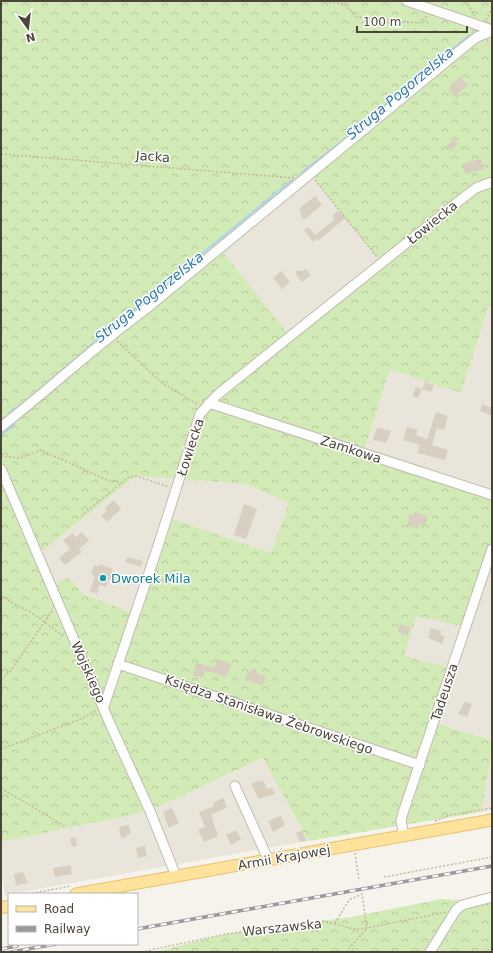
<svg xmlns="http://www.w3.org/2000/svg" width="493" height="953" font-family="'DejaVu Sans',sans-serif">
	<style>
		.residential { fill: #eae5da }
		.forest { fill: url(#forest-crowns); fill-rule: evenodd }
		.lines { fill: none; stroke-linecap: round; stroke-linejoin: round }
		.stream { stroke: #a9d4f2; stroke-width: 2 }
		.building { fill: #d8cfc1 }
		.minor-casing { stroke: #c2bbae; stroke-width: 11 }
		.major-casing { stroke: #e6c16a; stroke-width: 13 }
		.path { stroke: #c4b79f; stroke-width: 1.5; stroke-dasharray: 2 2; stroke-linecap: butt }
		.minor { stroke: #fff; stroke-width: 9 }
		.major { stroke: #ffe39c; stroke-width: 11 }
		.rail-casing { stroke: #9a9a9a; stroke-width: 3.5 }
		.rail { stroke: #fff; stroke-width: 2; stroke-dasharray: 6; stroke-linecap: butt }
		.culture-dot { fill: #0f9aa8; stroke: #fff; stroke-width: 1.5 }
		.labels { text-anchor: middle; stroke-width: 3; stroke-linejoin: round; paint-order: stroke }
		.street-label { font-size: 13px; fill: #4b4439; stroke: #fff }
		.culture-label { font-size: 13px; fill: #0d838f; stroke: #fff; text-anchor: start }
		.water-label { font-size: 14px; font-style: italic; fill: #2e7ab2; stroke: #fff }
	</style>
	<defs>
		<pattern id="forest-crowns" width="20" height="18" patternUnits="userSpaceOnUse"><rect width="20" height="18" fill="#d2eab5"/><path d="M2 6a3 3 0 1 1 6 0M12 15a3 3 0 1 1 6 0" fill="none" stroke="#b6ca9c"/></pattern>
	</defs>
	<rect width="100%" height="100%" fill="#f6f3ec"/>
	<g class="residential">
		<path d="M310 174 381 263 290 336 219 249Z"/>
		<path d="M488 307 492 308V495L363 453 390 369Z"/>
		<path d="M136 476 248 484 290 503 271 553 173 519 140 616 83 594 68 577 52 588 38 554Z"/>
		<path d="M486 567 492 568V740L434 723 404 656 416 615Z"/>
		<path d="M492 751V810L481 812Z"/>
		<path d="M264 758 307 841 5 895 1 873V842L150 811Z"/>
	</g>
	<g class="forest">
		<path d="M1 1H492V308L488 307 461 393 390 369 363 453 492 495V568H486L466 627 416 616 404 656 452 668 434 723 492 740V751L481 812 308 841 263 758 150 811 1 842ZM310 174 381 263 290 336 220 249ZM136 476 247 484 289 503 271 553 173 519 140 616 83 594 68 577 52 588 38 554Z"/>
		<path d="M492 897V952H154L226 934 351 917 442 899 474 901Z"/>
	</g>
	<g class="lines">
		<g class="stream">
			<path d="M301 173 345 139 467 37 481 29"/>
			<path d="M9 416V413L26 401 103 335 292 180"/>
			<path d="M1 435 14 425 12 421"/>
		</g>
	</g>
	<g class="building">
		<path d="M460 77 468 85 460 92 457 99 449 90 451 88 449 86Z"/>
		<path d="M454 139 458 144 451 151 447 146Z"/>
		<path d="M481 159 484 169 466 174 462 164Z"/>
		<path d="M315 196 322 205 304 220 300 214 302 213 299 209Z"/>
		<path d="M337 211 346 217 318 241 316 239 313 242 304 230 308 227 315 235 334 220 332 216Z"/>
		<path d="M306 269 311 275 302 282 296 275V271H303Z"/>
		<path d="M281 271 290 282 282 289 273 278Z"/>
		<path d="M425 382 434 385 431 392 422 389Z"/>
		<path d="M416 387 422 389 418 398 412 396Z"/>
		<path d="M482 404 492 408V416L480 411Z"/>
		<path d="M436 412 448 416 444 430 437 428 432 445 448 450 445 460 417 453 420 445 403 440 407 427 418 430 416 435 427 439Z"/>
		<path d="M377 428 391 431 386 443 373 440Z"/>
		<path d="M114 500 121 509 107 522 101 516 107 511 105 508Z"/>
		<path d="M244 504 257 509 246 539 234 535Z"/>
		<path d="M414 512 428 516 425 525 420 523 418 529 407 526 410 514 413 515Z"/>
		<path d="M82 532 89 541 79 549 82 552 65 565 59 558 70 549 63 540 73 533 76 537Z"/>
		<path d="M127 557 143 561 141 567 125 562Z"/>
		<path d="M99 564 113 569 112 572H114L111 580H108L106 587 99 585 97 594 90 591 95 576 91 574 94 565 98 567Z"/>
		<path d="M400 624 410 627 408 635 398 632Z"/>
		<path d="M431 628 441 631 440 635 445 636 442 644 428 638Z"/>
		<path d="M217 659 231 664 226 677 205 670 203 678 193 675 196 663 215 668Z"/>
		<path d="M255 668 259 674 266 676 263 685 245 680 248 671 251 672 252 669Z"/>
		<path d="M465 702 472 704 467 717 458 714Z"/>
		<path d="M259 780 260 782 263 780 267 789 272 788 275 794 259 799 251 784Z"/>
		<path d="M223 798 227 807 211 815 218 836 204 842 198 830 205 827 199 812 214 806 213 803Z"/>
		<path d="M172 808 179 823 169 828 163 812Z"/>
		<path d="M281 816 285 825 273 832 268 821Z"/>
		<path d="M129 825 131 834H127V837L121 838 119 827Z"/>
		<path d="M236 830 241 839 231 845 226 835Z"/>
		<path d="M302 830 307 841 300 842 296 833Z"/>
		<path d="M76 837 77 846 72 847 70 838Z"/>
		<path d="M145 846 147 856 138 858 136 848Z"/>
		<path d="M71 865 72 874 55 877 53 868Z"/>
		<path d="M23 872 28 883 16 885 14 874Z"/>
	</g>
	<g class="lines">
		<g class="minor-casing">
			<g id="minor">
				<path d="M407 1 492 30"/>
				<path d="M209 403 492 495"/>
				<path d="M1 427C50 389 96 345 146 309L463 48 477 37 492 31"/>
				<path d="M1 469 111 726 150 811 176 876"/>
				<path d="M118 664 420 765"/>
				<path d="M104 706 157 549 200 414 217 395 459 201 476 188 492 182"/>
				<path d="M235 786 268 859"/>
				<path d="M404 836 401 821 403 813 492 549"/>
				<path d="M430 952 456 910 462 905 492 897"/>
			</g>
		</g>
		<g class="major-casing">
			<g id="major">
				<path d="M76 894 492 820"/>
				<path d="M1 908 9 906"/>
			</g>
		</g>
		<g class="path">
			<path d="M317 1 344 4 357 17 419 23 427 16"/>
			<path d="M465 1 475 16"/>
			<path d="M486 20 492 8"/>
			<path d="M1 154 294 178"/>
			<path d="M315 180 377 257"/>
			<path d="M117 341 161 382 197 404"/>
			<path d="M1 456 20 458 41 450 107 480 122 483"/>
			<path d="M81 516 129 477 136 476 169 487"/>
			<path d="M1 596 32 613 63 636"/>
			<path d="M1 680 11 670 52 611"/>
			<path d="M1 749 79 720 96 711"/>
			<path d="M1 788 66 827"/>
			<path d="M435 821 450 815 492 808"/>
			<path d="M355 853 359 880"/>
			<path d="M384 877 492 857"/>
			<path d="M28 894 71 886"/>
			<path d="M335 923 349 900 362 894 367 928"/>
			<path d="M141 952 226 934 324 921 353 929 367 928 446 912"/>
			<path d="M346 952 367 928"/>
			<path d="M484 952 492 947"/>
		</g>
		<use href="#minor" class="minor"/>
		<use href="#major" class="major"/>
		<g class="rail-casing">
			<g id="rail">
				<path d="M137 929 492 866"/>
				<path d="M1 949 17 946"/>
				<path d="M11 952 56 944"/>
			</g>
		</g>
		<use href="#rail" class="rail"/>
	</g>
	<circle class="culture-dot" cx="103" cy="578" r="4"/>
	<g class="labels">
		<g class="street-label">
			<text transform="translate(153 156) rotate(4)" y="5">Jacka</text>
			<text transform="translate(432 222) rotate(-39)" y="5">Łowiecka</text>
			<text transform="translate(190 447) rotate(-72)" y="5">Łowiecka</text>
			<text transform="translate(351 449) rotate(18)" y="5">Zamkowa</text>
			<text transform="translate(89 672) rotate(66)" y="5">Wojskiego</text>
			<text transform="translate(444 692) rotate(-72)" y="5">Tadeusza</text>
			<text transform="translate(269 714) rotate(19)" y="5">Księdza Stanisława Żebrowskiego</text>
			<text transform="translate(284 857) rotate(-10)" y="5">Armii Krajowej</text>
			<text transform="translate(282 927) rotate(-6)" y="5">Warszawska</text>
		</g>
		<g class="culture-label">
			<text x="111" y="583">Dworek Mila</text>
		</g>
		<g class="water-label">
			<text transform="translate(400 93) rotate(-40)" y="5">Struga Pogorzelska</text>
			<text transform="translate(149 297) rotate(-39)" y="5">Struga Pogorzelska</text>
		</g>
	</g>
	<rect width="493" height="953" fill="none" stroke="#4b4439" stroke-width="4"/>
	<rect x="8" y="893" width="130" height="52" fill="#ffffff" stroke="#b7b4b0"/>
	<rect x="16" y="906" width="20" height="6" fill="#ffe39c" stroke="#b7b4b0"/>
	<text x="44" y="913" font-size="12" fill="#4b4439">Road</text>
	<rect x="16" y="926" width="20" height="6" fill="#9a9a9a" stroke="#b7b4b0"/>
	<text x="44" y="933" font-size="12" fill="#4b4439">Railway</text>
	<g transform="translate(28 28) rotate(165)" stroke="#ffffff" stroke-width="3" paint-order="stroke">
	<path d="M0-3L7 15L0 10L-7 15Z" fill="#4b4439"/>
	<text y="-6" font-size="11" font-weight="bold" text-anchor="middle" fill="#4b4439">N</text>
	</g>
	<path d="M357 26v6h110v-6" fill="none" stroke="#4b4439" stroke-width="2"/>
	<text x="363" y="26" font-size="12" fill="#4b4439" stroke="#ffffff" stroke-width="3" paint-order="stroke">100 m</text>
</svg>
